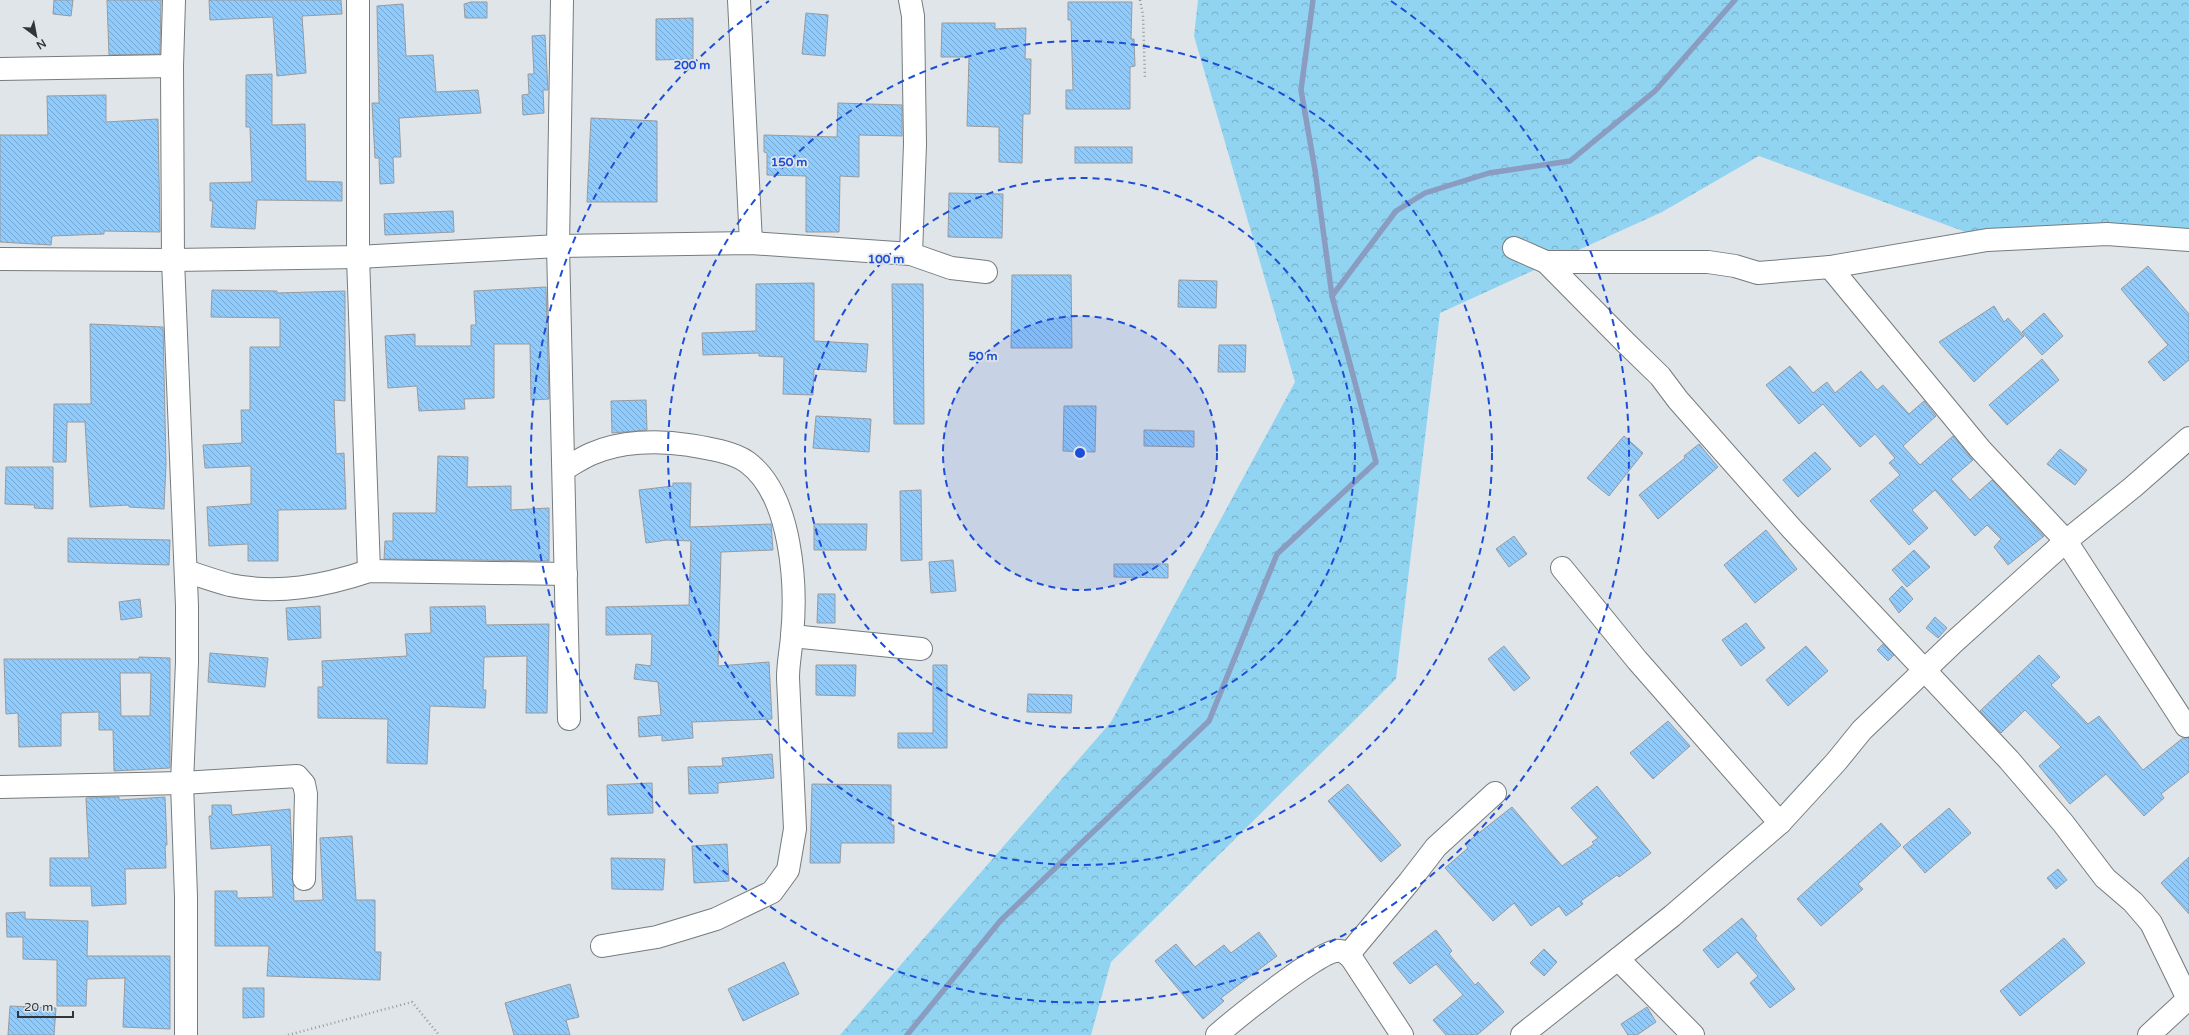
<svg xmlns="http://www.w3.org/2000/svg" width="2189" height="1035" font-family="'Varela Round',sans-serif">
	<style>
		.forest { fill: url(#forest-crowns) }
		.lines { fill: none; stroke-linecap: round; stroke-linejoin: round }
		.stream { stroke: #8a9cc0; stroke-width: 5.5 }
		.building { fill: url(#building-back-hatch); stroke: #979b9f; fill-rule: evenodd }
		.street-casing { stroke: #767c7e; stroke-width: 24 }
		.path { stroke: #94989a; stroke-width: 2.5; stroke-dasharray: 1 3; stroke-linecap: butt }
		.street { stroke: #fff; stroke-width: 22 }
		.ring { fill: none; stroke: #1d4ed8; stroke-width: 2; stroke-dasharray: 7 5 }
		.centre { fill: #1d4ed8; stroke: #dfe5e8; stroke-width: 2 }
		.ring-label { font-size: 12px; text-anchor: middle; font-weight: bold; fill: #1d4ed8; stroke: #dfe5e8; stroke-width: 3.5; stroke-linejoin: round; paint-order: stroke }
	</style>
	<defs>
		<pattern id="forest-crowns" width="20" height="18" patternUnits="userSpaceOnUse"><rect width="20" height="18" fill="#91d4f2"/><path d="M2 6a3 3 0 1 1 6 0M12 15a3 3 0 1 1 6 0" fill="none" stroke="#77adc5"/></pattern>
		<pattern id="building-back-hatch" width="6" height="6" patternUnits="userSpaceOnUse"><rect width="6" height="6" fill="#90cbfe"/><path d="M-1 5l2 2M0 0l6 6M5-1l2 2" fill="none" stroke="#76a6ce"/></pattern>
	</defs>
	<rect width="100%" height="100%" fill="#dfe5e8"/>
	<path class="forest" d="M1198 0H2189V241L1971 234 1759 156 1662 212 1440 313 1396 679 1111 962 1091 1035H840L1111 722 1295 382 1194 36Z"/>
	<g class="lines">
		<g class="stream">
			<path d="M1332 296 1396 211 1425 193 1489 173 1570 161 1655 91 1735 0"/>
			<path d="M907 1035 1001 920 1209 721 1277 554 1376 462 1332 296 1315 170 1301 90 1313 0"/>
		</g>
	</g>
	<g class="building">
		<path d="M54 0H73L71 16 53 14Z"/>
		<path d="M107 0H161L160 54 109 55Z"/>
		<path d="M209 0H341L342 14 302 16 306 73 277 76 273 17 210 20Z"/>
		<path d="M471 2H487V18H465L464 4Z"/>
		<path d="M1068 2H1132L1131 39H1134L1135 66 1130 67V109H1066V90H1073L1071 20H1068Z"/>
		<path d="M403 4 406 56 433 55 436 92 478 90 481 113 399 118 401 157H393L394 183 380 184 379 158H375L372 103H379L377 6Z"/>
		<path d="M806 13 828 15 825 56 802 54Z"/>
		<path d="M693 18V59L656 60V19Z"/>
		<path d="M942 23H995V29L1026 28 1025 59H1031L1030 114H1023L1022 163 999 162V127L967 126 969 57H941Z"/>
		<path d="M545 35 548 90H543L544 113 523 115 522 95 529 94 528 74H534L532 36Z"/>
		<path d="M272 74V125L305 124 306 181 342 182V201L257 200 255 229 211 227 213 201H210V183L252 182 250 127H246V75Z"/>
		<path d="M106 95V122L158 119 160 232 104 231V234L52 236 51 245 0 242V135H48L47 96Z"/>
		<path d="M838 103 902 105V136L859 135V177L840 176 839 232H806V176L767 175V153L764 152V135L837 137Z"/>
		<path d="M591 118 657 121V202H587Z"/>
		<rect x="1075" y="147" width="57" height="16"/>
		<path d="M949 193 1003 194 1002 238 948 237Z"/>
		<path d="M453 211 454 232 385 235 384 214Z"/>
		<path d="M2148 266 2189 314V360L2164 381 2148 362 2168 345 2121 289Z"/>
		<path d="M1012 275H1071L1072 348H1011Z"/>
		<path d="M1179 280 1217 281 1216 308 1178 307Z"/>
		<path d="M814 283V341L868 344 866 372 814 369 813 395 783 394 784 357 759 356V353L703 355 702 333 756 331V284Z"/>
		<path d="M892 284H923L924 424H894Z"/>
		<path d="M546 287 549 399 531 400 530 344H494V398L464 399 465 409 419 411 417 386 388 388 385 336 415 334V346H471V325H476L474 291Z"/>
		<path d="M212 290 277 291V293L345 291V401L334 400 336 454 344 453 346 509 278 510V561H248V544L209 546 207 507 251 504V466L205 468 203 445 242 443 241 410H250V347H280V318L211 317Z"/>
		<path d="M1994 306 2004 322 2008 318 2024 336 1974 382 1939 342Z"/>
		<path d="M2044 313 2063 336 2042 355 2022 332Z"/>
		<path d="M90 324 163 327 166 464 164 509 129 507V505L90 507 85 422H67L66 462H53L54 404H91Z"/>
		<path d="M1219 345H1246L1245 372H1218Z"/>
		<path d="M2042 359 2059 380 2007 425 1989 405Z"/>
		<path d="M1790 366 1813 393 1827 382 1835 393 1861 371 1877 390 1883 385 1909 414 1924 401 1936 416 1903 446 1920 465 1953 436 1973 460 1951 479 1970 500 1992 480 2044 536 2008 565 1994 547 2001 539 1987 525 1975 536 1935 490 1912 510 1928 528 1909 545 1870 501 1900 475 1889 463 1895 458 1875 434 1860 447 1823 404 1799 424 1766 385Z"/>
		<path d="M646 400 647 430 612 433 611 401Z"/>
		<path d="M1064 406H1096L1095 452 1063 451Z"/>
		<path d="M816 416 871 419 869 452 813 448Z"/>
		<path d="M1144 430 1194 431V447L1144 446Z"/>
		<path d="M1624 436 1643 453 1609 496 1587 478Z"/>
		<path d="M1699 444 1718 467 1658 519 1639 495 1685 458 1684 456Z"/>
		<path d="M2060 449 2087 470 2075 485 2047 464Z"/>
		<path d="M1815 452 1831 469 1798 497 1783 480Z"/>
		<path d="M438 456 468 457 467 487 511 486V510L549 508V561L384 559 385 541H393V513H436Z"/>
		<path d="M6 467H53V509L34 508 35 505 5 504Z"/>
		<path d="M673 483H691L690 527 771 524 773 550 721 552 718 666 769 662 772 719 692 722 693 738 662 741V735L639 737 638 717 661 715 658 682 634 679 636 664 651 666 652 634 606 635V607L689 605 691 541 667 540 646 543 639 490 673 486Z"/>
		<path d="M921 490 922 560 901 561 900 491Z"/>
		<path d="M814 524H867L866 550H814Z"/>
		<path d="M1766 530 1797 569 1755 603 1724 565Z"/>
		<path d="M1514 536 1527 554 1509 567 1496 549Z"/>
		<path d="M68 538 170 540 169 565 68 562Z"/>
		<path d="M1914 550 1930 567 1907 587 1892 570Z"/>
		<path d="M953 560 956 591 931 593 929 562Z"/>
		<path d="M1114 564H1168V578L1114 577Z"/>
		<path d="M1902 586 1913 599 1899 613 1889 599Z"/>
		<path d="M818 594H835V623H817Z"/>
		<path d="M140 599 142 617 121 620 119 602Z"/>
		<path d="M320 606 321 638 288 640 286 608Z"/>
		<path d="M485 606 486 625 549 624 547 713H526L527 656 484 657 483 690H486L485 708 430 706 427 764 387 763 388 719 318 718V687H323L322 661 407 656 405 634 431 633 430 607Z"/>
		<path d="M1935 617 1947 628 1938 638 1926 628Z"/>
		<path d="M1746 623 1765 648 1741 666 1722 640Z"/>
		<path d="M1883 644 1894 655 1888 661 1877 650Z"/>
		<path d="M1504 646 1530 678 1514 691 1488 659Z"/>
		<path d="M1806 646 1828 671 1788 706 1766 680Z"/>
		<path d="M210 653 268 658 265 687 208 682Z"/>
		<path d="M2039 655 2060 677 2051 685 2088 724 2099 716 2143 770 2183 738H2189V772L2161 794 2164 798 2144 816 2106 774 2070 804 2039 766 2061 747 2025 710 2001 733 1980 711Z"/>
		<path d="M139 657 170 658V768L114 771 113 730H99V712L61 713V746L19 747 18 713 6 714 4 659H139ZM120 673H151L150 716H121Z"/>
		<path d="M816 665H856L855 696 816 695Z"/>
		<path d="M933 665H947V748H898V733H933Z"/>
		<path d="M1028 694 1072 695 1071 713 1027 712Z"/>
		<path d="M1668 721 1690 746 1653 779 1630 753Z"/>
		<path d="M772 754 774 778 718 783V793L689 794 688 767 723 766 722 758Z"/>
		<path d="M652 783 653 813 608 815 607 785Z"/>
		<path d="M812 784 891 785V825H894V843H841L840 863H810Z"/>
		<path d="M1348 784 1401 845 1381 862 1328 801Z"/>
		<path d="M1597 786 1651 853 1619 877 1617 875 1581 901 1583 904 1566 916 1559 906 1531 926 1514 903 1493 921 1445 868 1468 848 1465 844 1512 807 1562 866 1594 844 1592 842 1598 838 1571 808Z"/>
		<path d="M119 797V800L165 797 167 845H165L166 868 125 869 126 904 92 906 91 886H50V858H89L86 798Z"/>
		<path d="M212 805H231L232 815 290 809 294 901 323 900 320 838 352 836 356 900H375V952H381L380 980 267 976 269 946H215V891H237V898L273 897 271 845 211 849 209 816H212Z"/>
		<path d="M1949 808 1971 833 1925 873 1903 847Z"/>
		<path d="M1881 823 1901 845 1858 884 1863 889 1821 926 1797 899Z"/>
		<path d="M727 844 729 881 694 883 692 846Z"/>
		<path d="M2189 857V914L2161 883Z"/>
		<path d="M611 858 665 859 663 890 612 889Z"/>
		<path d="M2058 869 2067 880 2056 889 2047 878Z"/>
		<path d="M25 912V919L88 921 87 956H170V1029L123 1027 125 978 87 979 86 1006H57V960L23 959V937H7L6 913Z"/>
		<path d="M1742 918 1757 936 1755 938 1795 989 1770 1008 1750 983 1758 976 1737 952 1718 968 1703 950Z"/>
		<path d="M1436 930 1452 951 1449 954 1475 985 1478 982 1504 1012 1477 1035H1446L1433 1020 1463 995 1436 964 1410 984 1393 963Z"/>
		<path d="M1259 932 1277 956 1221 998 1224 1001 1203 1019 1155 961 1176 944 1195 967 1224 945 1231 953Z"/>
		<path d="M2064 938 2085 963 2020 1016 2000 991Z"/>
		<path d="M1544 949 1557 962 1544 976 1530 963Z"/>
		<path d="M784 962 799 994 743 1021 728 989Z"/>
		<path d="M570 984 579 1017 566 1020 570 1035H514L505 1003Z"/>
		<path d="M243 988H264V1017L243 1018Z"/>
		<path d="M10 1006 56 1008 54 1035H8Z"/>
		<path d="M1647 1007 1656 1022 1637 1035H1628L1621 1024Z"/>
	</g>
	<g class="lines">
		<g class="street-casing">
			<g id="street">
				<path d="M174 0 172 66 173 260 187 606V662L182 783 186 897V1035"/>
				<path d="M358 0V257L369 571"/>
				<path d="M562 0 558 246 569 719"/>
				<path d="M739 0 751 243"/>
				<path d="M910 0 913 16 915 144 911 254"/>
				<path d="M0 69 172 66"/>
				<path d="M1514 248 1546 262H1708L1735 266 1758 273 1830 267 1987 240 2107 234 2189 240"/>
				<path d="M0 259 173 260 358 257 558 246 751 243 911 254 951 268 986 272"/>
				<path d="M1546 262 1626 343 1660 376 1678 400 1792 529 2009 760 2063 823 2105 878 2133 902 2151 923 2189 1001"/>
				<path d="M1830 267 1980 449 2066 541 2186 726 2189 723"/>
				<path d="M564 469C573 464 582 458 591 454 620 441 658 440 689 445 707 448 733 452 747 462 792 495 797 585 792 636 791 650 788 663 788 678L795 829 788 870 772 892 716 919 657 937 602 946"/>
				<path d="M1562 568 1637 660 1780 823"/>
				<path d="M186 571C201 576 215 581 230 585 278 595 324 586 369 571L566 574"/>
				<path d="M792 636 921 649"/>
				<path d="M0 787 182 783 297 776 304 784 306 794 304 879"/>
				<path d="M1348 955 1409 882 1436 847 1495 793"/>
				<path d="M1618 959 1693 1035"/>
				<path d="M1217 1035C1234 1020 1318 952 1336 951 1343 950 1348 954 1352 959L1402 1035"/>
				<path d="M1522 1035 1672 916 1780 823 1836 762 1862 730 1954 642 2066 541 2133 487 2189 438"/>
				<path d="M2149 1035 2189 998"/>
			</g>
		</g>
		<g class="path">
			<path d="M1140 0 1143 15 1145 79"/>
			<path d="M288 1035 412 1002 439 1035"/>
		</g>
		<use href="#street" class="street"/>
	</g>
	<circle cx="1080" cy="453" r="137" fill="#1d4ed8" fill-opacity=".12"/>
	<g class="ring">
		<circle cx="1080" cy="453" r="137"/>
		<circle cx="1080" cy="453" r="275"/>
		<circle cx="1080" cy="453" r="412"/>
		<path d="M1391 1A549 549 0 1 1 769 1"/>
	</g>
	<circle cx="1080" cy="453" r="6" class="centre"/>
	<g class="ring-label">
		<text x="692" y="69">200 m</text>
		<text x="789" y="166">150 m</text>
		<text x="886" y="263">100 m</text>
		<text x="983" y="360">50 m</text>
	</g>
	<g transform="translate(36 36) rotate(148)" stroke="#dfe5e8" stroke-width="3" paint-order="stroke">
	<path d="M0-3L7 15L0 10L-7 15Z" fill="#323435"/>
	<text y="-6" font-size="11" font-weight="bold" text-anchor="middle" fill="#323435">N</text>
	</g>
	<path d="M18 1011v6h55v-6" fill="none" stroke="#323435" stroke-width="2"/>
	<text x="24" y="1011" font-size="12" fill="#323435" stroke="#dfe5e8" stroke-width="3" paint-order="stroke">20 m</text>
</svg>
